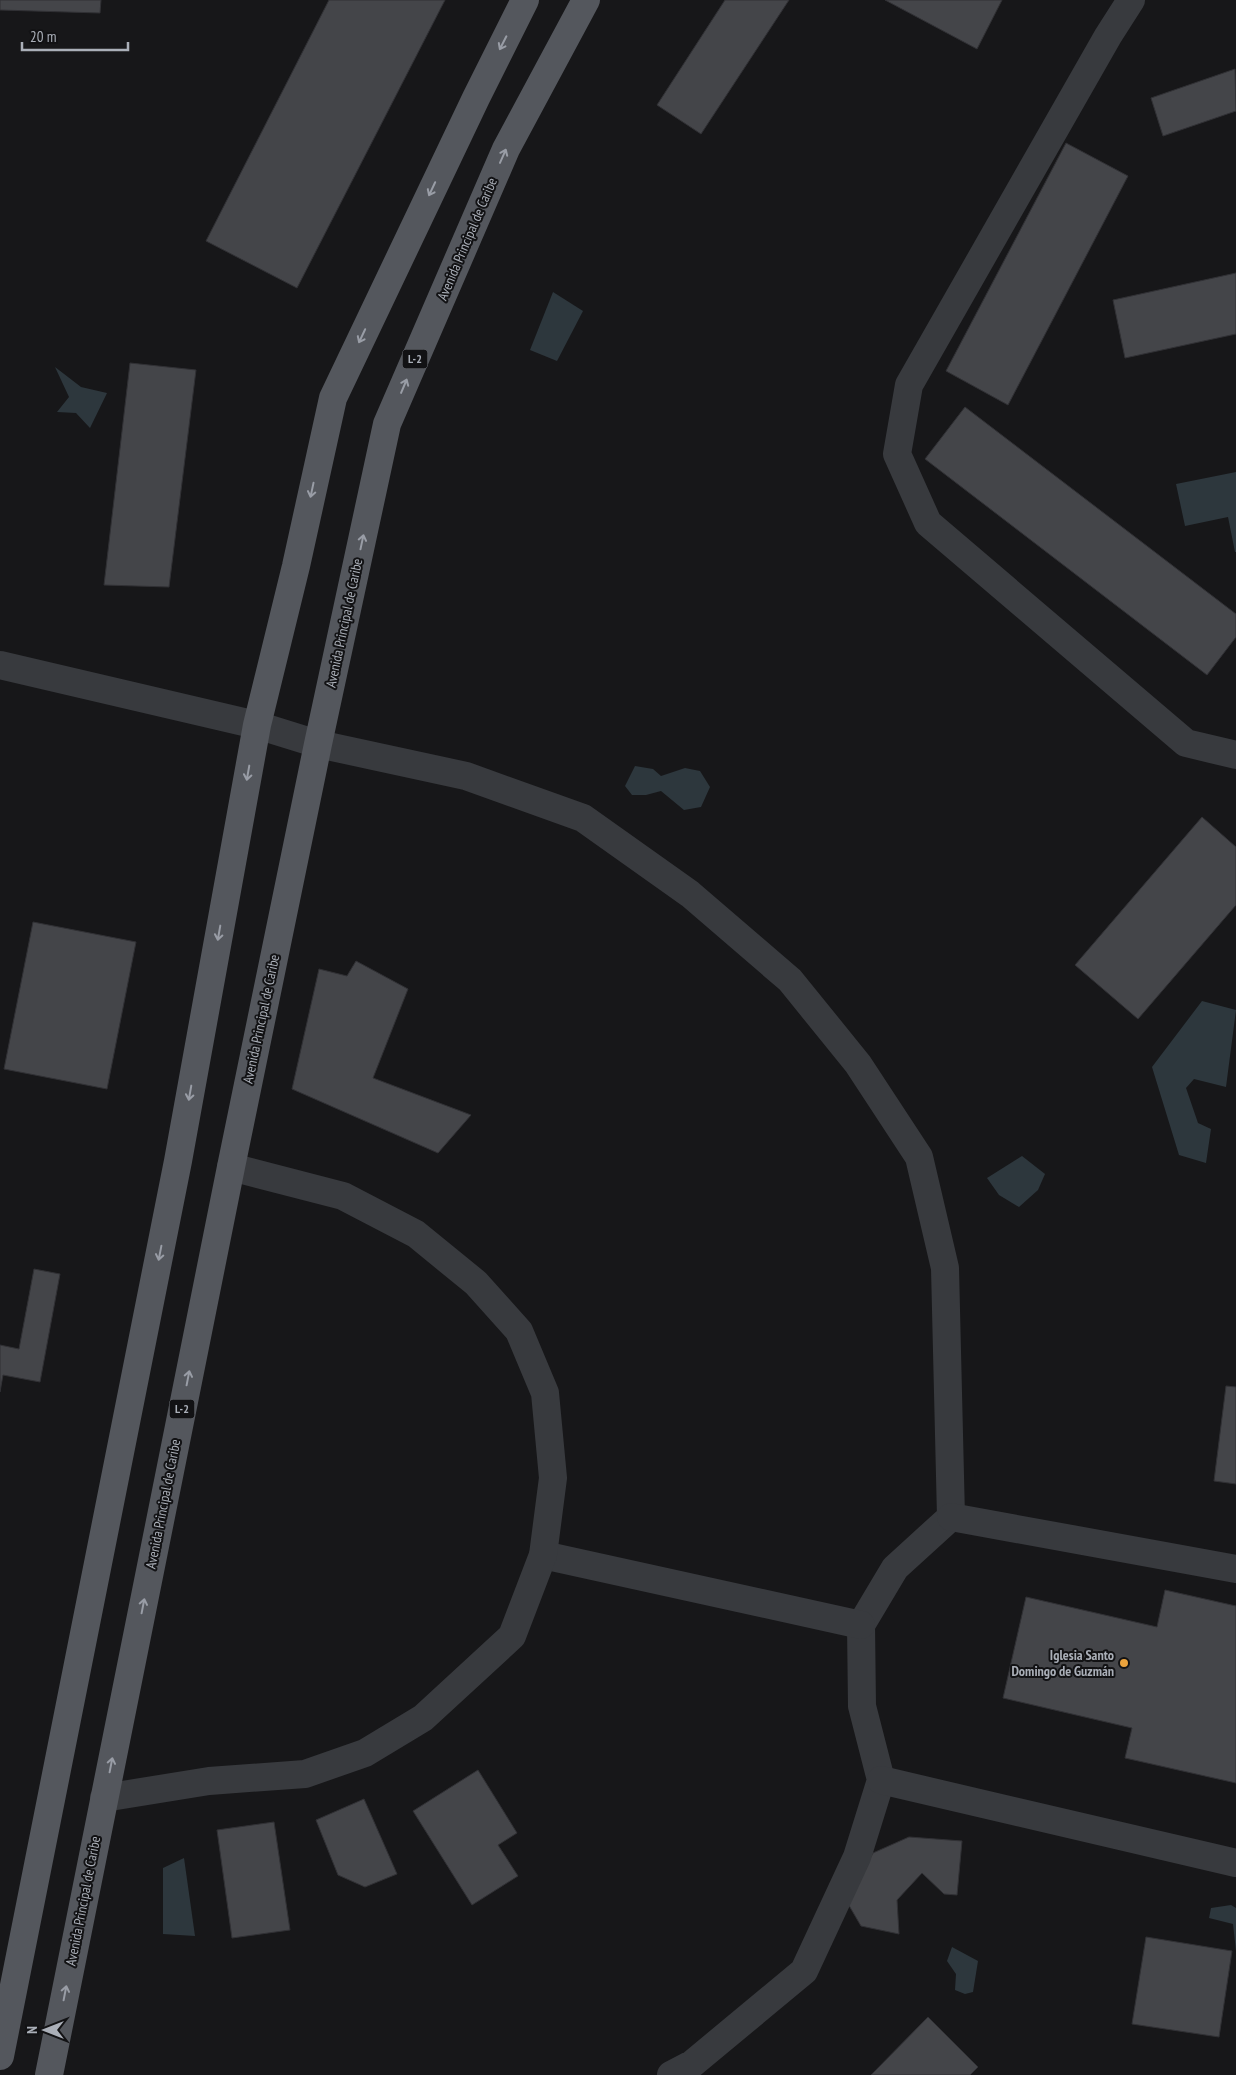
<svg xmlns="http://www.w3.org/2000/svg" width="1236" height="2075" font-family="'PT Sans Narrow',sans-serif">
	<style>
		.water { fill: #2d373d }
		.building { fill: #444549; stroke: #313135 }
		.lines { fill: none; stroke-linecap: round; stroke-linejoin: round }
		.street { stroke: #383a3e; stroke-width: 28 }
		.primary { stroke: #54575d; stroke-width: 28 }
		.oneway { stroke: #999da6 }
		.poi-dot { fill: #eba33d; stroke: #121214; stroke-width: 2 }
		.labels { text-anchor: middle; stroke-width: 4; stroke-linejoin: round; paint-order: stroke }
		.shield { fill: #121214; stroke: #7c8087; stroke-width: 1 }
		.shield-label { font-size: 12px; font-weight: bold; fill: #aaafb8 }
		.street-label { font-size: 14px; fill: #aaafb8; stroke: #121214 }
		.poi-label { font-size: 14px; font-weight: bold; fill: #aaafb8; stroke: #121214; text-anchor: end }
	</style>
	<rect width="100%" height="100%" fill="#171719"/>
	<g class="water">
		<path d="M553 292 583 311 557 361 530 350Z"/>
		<path d="M55 367 81 387 107 393 90 428 76 413 57 412 69 397Z"/>
		<path d="M1236 472V552H1235L1228 517 1185 526 1176 484Z"/>
		<path d="M635 766 653 769 661 776 685 768 700 771 710 787 701 807 684 810 661 791 646 795H632L625 786Z"/>
		<path d="M1202 1001 1236 1010 1226 1087 1194 1079 1186 1088 1198 1123 1211 1129 1206 1163 1179 1155 1152 1067Z"/>
		<path d="M1022 1156 1045 1174 1038 1190 1019 1207 999 1195 987 1178Z"/>
		<path d="M184 1858 195 1936 163 1934V1868Z"/>
		<path d="M1231 1905 1236 1908V1951L1233 1924 1209 1918 1211 1908Z"/>
		<path d="M952 1947 978 1961 973 1992 965 1994 955 1990 956 1974 947 1961Z"/>
	</g>
	<g class="building">
		<path d="M0 0H101L100 13 0 10Z"/>
		<path d="M329 0H445L297 288 206 241Z"/>
		<path d="M725 0H789L701 134 657 105Z"/>
		<path d="M885 0H1002L977 49Z"/>
		<path d="M1235 69 1236 111 1163 136 1151 98Z"/>
		<path d="M1066 143 1128 176 1008 405 946 371Z"/>
		<path d="M1236 273V334L1125 358 1113 300Z"/>
		<path d="M130 363 196 370 169 587 104 585Z"/>
		<path d="M965 407 1236 614V637L1207 675 925 459Z"/>
		<path d="M1202 817 1236 847V905L1138 1019 1075 965Z"/>
		<path d="M33 922 136 942 107 1089 4 1069Z"/>
		<path d="M356 961 408 989 373 1078 471 1115 438 1153 292 1089 319 969 347 976Z"/>
		<path d="M34 1269 60 1274 40 1382 3 1375 0 1392V1345L19 1349Z"/>
		<path d="M1226 1386 1236 1387V1484L1214 1481Z"/>
		<path d="M1165 1590 1236 1606V1783L1125 1758 1132 1728 1003 1698 1026 1597 1157 1627Z"/>
		<path d="M478 1770 517 1833 498 1845 518 1876 472 1905 413 1811Z"/>
		<path d="M364 1799 397 1874 365 1887 338 1875 316 1820Z"/>
		<path d="M274 1822 290 1930 232 1938 217 1830Z"/>
		<path d="M909 1837 962 1841 957 1895 944 1894 922 1873 897 1900 899 1934 861 1926 847 1902 873 1853Z"/>
		<path d="M1146 1937 1232 1951 1219 2037 1132 2024Z"/>
		<path d="M928 2017 978 2067 970 2075H871Z"/>
	</g>
	<g class="lines">
		<g class="street">
			<path d="M1131 0 1108 36 909 385 897 454 928 523 1186 743 1236 755"/>
			<path d="M0 665 257 725 318 744 466 776 583 818 690 894 790 980 858 1064 919 1157 945 1268 951 1517 895 1568 861 1625 862 1706 881 1780 857 1857 804 1971 692 2064 671 2075"/>
			<path d="M951 1517 1236 1569"/>
			<path d="M543 1555 861 1625"/>
			<path d="M881 1780 1236 1863"/>
			<path d="M104 1798 209 1781 305 1774 365 1753 423 1718 512 1636 543 1555 553 1478 545 1393 519 1331 476 1283 416 1234 343 1196 231 1167"/>
		</g>
		<g class="primary">
			<path d="M0 2056 178 1161 257 725 296 566 333 398 476 98 525 0"/>
			<path d="M49 2075 231 1167 318 744 387 424 506 149 586 0"/>
		</g>
	</g>
	<defs><path id="oneway-shaft" d="M-6 0H5M1.5-3L5.5 0L1.5 3" fill="none" stroke-width="1.6" stroke-linecap="round" stroke-linejoin="round" transform="scale(1.25)"/></defs>
	<g class="oneway">
		<use href="#oneway-shaft" transform="translate(503 43) rotate(117)"/>
		<use href="#oneway-shaft" transform="translate(503 156) rotate(-66)"/>
		<use href="#oneway-shaft" transform="translate(432 189) rotate(115)"/>
		<use href="#oneway-shaft" transform="translate(362 336) rotate(115)"/>
		<use href="#oneway-shaft" transform="translate(404 386) rotate(-67)"/>
		<use href="#oneway-shaft" transform="translate(312 490) rotate(102)"/>
		<use href="#oneway-shaft" transform="translate(362 542) rotate(-78)"/>
		<use href="#oneway-shaft" transform="translate(248 773) rotate(100)"/>
		<use href="#oneway-shaft" transform="translate(219 933) rotate(100)"/>
		<use href="#oneway-shaft" transform="translate(190 1093) rotate(100)"/>
		<use href="#oneway-shaft" transform="translate(160 1253) rotate(101)"/>
		<use href="#oneway-shaft" transform="translate(188 1378) rotate(-79)"/>
		<use href="#oneway-shaft" transform="translate(143 1606) rotate(-79)"/>
		<use href="#oneway-shaft" transform="translate(111 1765) rotate(-79)"/>
		<use href="#oneway-shaft" transform="translate(65 1993) rotate(-79)"/>
	</g>
	<circle class="poi-dot" cx="1124" cy="1663" r="5"/>
	<g class="labels">
		<g class="shield">
			<rect x="402.5" y="349.5" width="25" height="19" rx="4"/>
			<rect x="169.5" y="1399.5" width="25" height="19" rx="4"/>
		</g>
		<g class="shield-label">
			<text x="415" y="363">L-2</text>
			<text x="182" y="1413">L-2</text>
		</g>
		<g class="street-label">
			<text transform="translate(467 239) rotate(-67)" y="5">Avenida Principal de Caribe</text>
			<text transform="translate(344 623) rotate(-78)" y="5">Avenida Principal de Caribe</text>
			<text transform="translate(261 1019) rotate(-78)" y="5">Avenida Principal de Caribe</text>
			<text transform="translate(163 1504) rotate(-79)" y="5">Avenida Principal de Caribe</text>
			<text transform="translate(83 1901) rotate(-79)" y="5">Avenida Principal de Caribe</text>
		</g>
		<g class="poi-label">
			<text x="1114" y="1660">Iglesia Santo<tspan x="1114" dy="16">Domingo de Guzmán</tspan></text>
		</g>
	</g>
	<g transform="translate(45 2030) rotate(270)" stroke="#121214" stroke-width="4" paint-order="stroke">
	<path d="M0-4L9 19L0 12L-9 19Z" fill="#aaafb8"/>
	<text y="-8" font-size="14" font-weight="bold" text-anchor="middle" fill="#aaafb8">N</text>
	</g>
	<path d="M22 42v8h106v-8" fill="none" stroke="#aaafb8" stroke-width="2.5"/>
	<text x="30" y="42" font-size="15" fill="#aaafb8" stroke="#121214" stroke-width="4" paint-order="stroke">20 m</text>
</svg>
